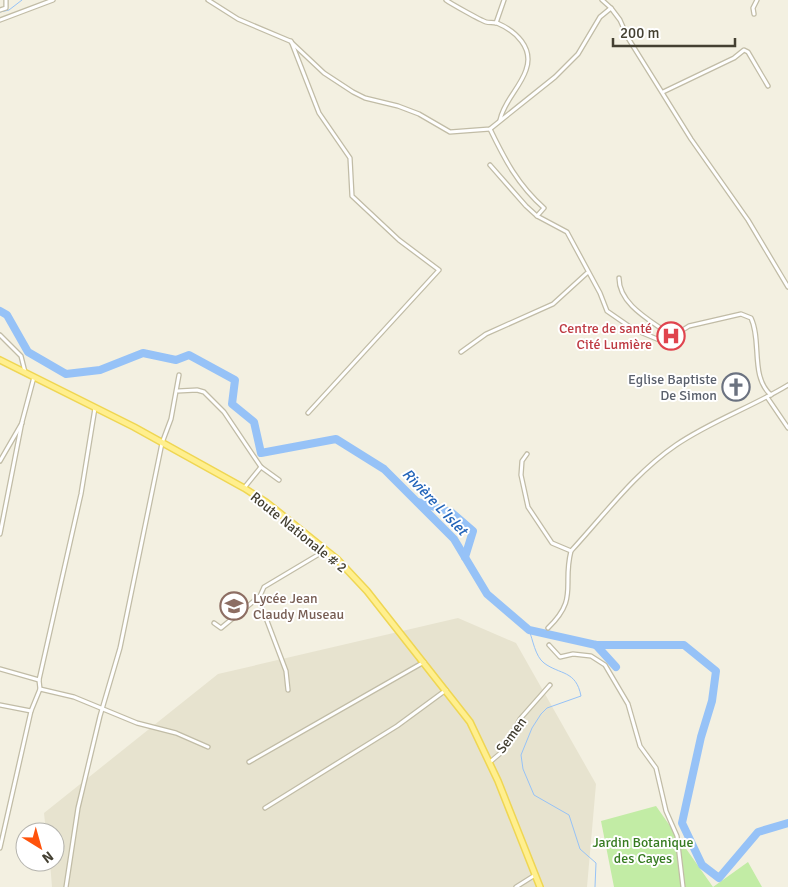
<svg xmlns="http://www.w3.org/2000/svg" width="788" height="887" font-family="Signika,sans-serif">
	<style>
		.residential { fill: #e7e3cf }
		.green { fill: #c2eca5 }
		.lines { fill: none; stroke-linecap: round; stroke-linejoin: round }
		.stream { stroke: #96c2f7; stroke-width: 1 }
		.river { stroke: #96c2f7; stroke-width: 8 }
		.street-casing { stroke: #c1bca6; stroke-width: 5.5 }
		.primary-casing { stroke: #efd653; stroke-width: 8 }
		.street { stroke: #fff; stroke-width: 3 }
		.primary { stroke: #ffef8e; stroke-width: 5 }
		.labels { text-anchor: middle; stroke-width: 4; stroke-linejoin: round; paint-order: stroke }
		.health-label { font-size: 14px; fill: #be3a42; stroke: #fff; text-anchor: end }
		.worship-label { font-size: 14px; fill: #5b616d; stroke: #fff; text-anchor: end }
		.street-label { font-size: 14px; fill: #444032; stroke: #fff }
		.education-label { font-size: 14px; fill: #785e54; stroke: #fff; text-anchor: start }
		.park-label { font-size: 14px; fill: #367b20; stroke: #fff }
		.water-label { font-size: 15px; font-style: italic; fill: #2264b9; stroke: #fff }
	</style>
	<rect width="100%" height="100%" fill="#f3f0e1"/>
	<path class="residential" d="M458 618 516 643 596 784 587 887H52L50 862H55V832H46L44 813 218 674Z"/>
	<path class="green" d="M656 806 713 887 748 862 762 887H614L601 821Z"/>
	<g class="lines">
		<g class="stream">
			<path d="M0 12 9 10 22 0"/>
			<path d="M529 630C533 640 535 656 544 663 560 675 576 670 581 696L547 708 541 714 532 728 521 755 523 769 534 795 569 815 580 849 596 863 595 887"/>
		</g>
		<g class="river">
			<path d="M0 311 7 315 28 352 66 374 100 370 143 353 176 360 189 355 235 380 232 404 254 422 261 453 336 439 384 469 454 539 487 594 529 630 596 645H684L716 671 712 701 701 737 682 823 702 865 719 878 758 832 788 823"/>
			<path d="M418 502 451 512 473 531 465 557"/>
			<path d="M596 645 616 667"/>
		</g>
		<g class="street-casing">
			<g id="street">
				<path d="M208 0 238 19 290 41 324 73 353 92 365 98 398 106 419 114 450 132 490 129 555 77 578 54 600 17 611 8 620 20 628 38 691 139 748 220 788 287"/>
				<path d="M446 0C450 3 480 20 486 22 489 23 493 22 497 23 516 31 534 48 526 70 520 88 504 101 500 120"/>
				<path d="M602 0 611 8"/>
				<path d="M0 10 6 8V0"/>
				<path d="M754 14 753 8 757 0"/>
				<path d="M0 20 53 0"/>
				<path d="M496 23 504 0"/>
				<path d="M291 41 319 113 350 158 352 196 399 240 439 270 308 413"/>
				<path d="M663 92 734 58 744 50 748 52 768 86"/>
				<path d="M490 129C505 160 518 185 544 208L537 216"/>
				<path d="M490 165 526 206 537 216 567 232 600 293 607 311 633 329 657 339 667 340 689 326 741 314 751 318C762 341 750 377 771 395"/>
				<path d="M619 278C619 306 654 322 673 337"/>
				<path d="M0 335 21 356 25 372"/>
				<path d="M461 352 486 334 553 304 587 273"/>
				<path d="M178 391 197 390 204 392 224 412 261 467 279 480"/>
				<path d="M767 397 788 428"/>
				<path d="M527 454 522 461 521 475 528 507 552 543 571 551"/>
				<path d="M0 461 22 423"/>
				<path d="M244 488 261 467"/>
				<path d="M0 534 22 422 34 377"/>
				<path d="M258 597 286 671 288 690"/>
				<path d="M214 623 221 628 260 596 264 587 326 550"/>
				<path d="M548 628C579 598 562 586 571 551 605 514 635 473 676 445 711 421 752 407 788 385"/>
				<path d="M549 645 560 657 573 654 591 656 605 665 628 704 640 746 656 768 666 811 677 836 683 887"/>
				<path d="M0 669 39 680"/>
				<path d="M40 689 74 697 137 723 176 733 208 747"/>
				<path d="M0 705 31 711"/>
				<path d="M249 762 424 662"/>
				<path d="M490 762 503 751 520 719 550 685"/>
				<path d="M265 808 397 726 446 690"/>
				<path d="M0 848 31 711 40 689 39 680 81 494 95 408"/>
				<path d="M66 887 78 808 100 716 120 648 162 443 171 419 179 375"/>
				<path d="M516 887 535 875"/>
			</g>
		</g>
		<g class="primary-casing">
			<path id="primary" d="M0 360 134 427 244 488 266 502 337 559 367 591 470 722 498 781 540 887"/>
		</g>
		<use href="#street" class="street"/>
		<use href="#primary" class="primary"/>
	</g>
	<defs>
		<g id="hospital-ring" transform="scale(1.4375)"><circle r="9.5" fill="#fff" stroke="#e0444e" stroke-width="1.5"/><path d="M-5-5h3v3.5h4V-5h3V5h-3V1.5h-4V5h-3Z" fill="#e0444e"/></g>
		<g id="church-ring" transform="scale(1.4375)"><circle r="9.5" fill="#fff" stroke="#6b7280" stroke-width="1.5"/><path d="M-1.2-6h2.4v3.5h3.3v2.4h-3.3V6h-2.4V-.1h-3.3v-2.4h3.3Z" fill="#6b7280"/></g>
		<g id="school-ring" transform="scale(1.4375)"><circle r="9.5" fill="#fff" stroke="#8d6e63" stroke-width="1.5"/><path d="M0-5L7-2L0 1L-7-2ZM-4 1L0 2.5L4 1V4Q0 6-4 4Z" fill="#8d6e63"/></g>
	</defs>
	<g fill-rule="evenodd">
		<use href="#hospital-ring" x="671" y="336"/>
		<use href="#church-ring" x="736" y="387"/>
		<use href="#school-ring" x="234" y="606"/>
	</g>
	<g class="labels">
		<g class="health-label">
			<text x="652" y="333">Centre de santé<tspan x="652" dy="16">Cité Lumière</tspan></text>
		</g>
		<g class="worship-label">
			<text x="717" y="384">Eglise Baptiste<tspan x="717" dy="16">De Simon</tspan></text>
		</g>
		<g class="street-label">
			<text transform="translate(299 532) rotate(39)" y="5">Route Nationale # 2</text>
			<text transform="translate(511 735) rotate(-54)" y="5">Semen</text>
		</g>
		<g class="education-label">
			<text x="253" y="603">Lycée Jean<tspan x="253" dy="16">Claudy Museau</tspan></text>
		</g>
		<g class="park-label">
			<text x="643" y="847">Jardin Botanique<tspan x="643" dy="16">des Cayes</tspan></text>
		</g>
		<g class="water-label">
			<text transform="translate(435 502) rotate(46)" y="5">Rivière L'Islet</text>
		</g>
	</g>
	<g transform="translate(40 847) rotate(143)"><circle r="24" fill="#ffffff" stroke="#b4b3ad"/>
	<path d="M0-4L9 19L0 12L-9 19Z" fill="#ff530c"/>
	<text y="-8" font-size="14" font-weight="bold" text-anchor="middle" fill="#444032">N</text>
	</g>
	<path d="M613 38v8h122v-8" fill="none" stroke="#444032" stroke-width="2.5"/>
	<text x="620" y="38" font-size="15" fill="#444032" stroke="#ffffff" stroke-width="4" paint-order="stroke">200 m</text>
</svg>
